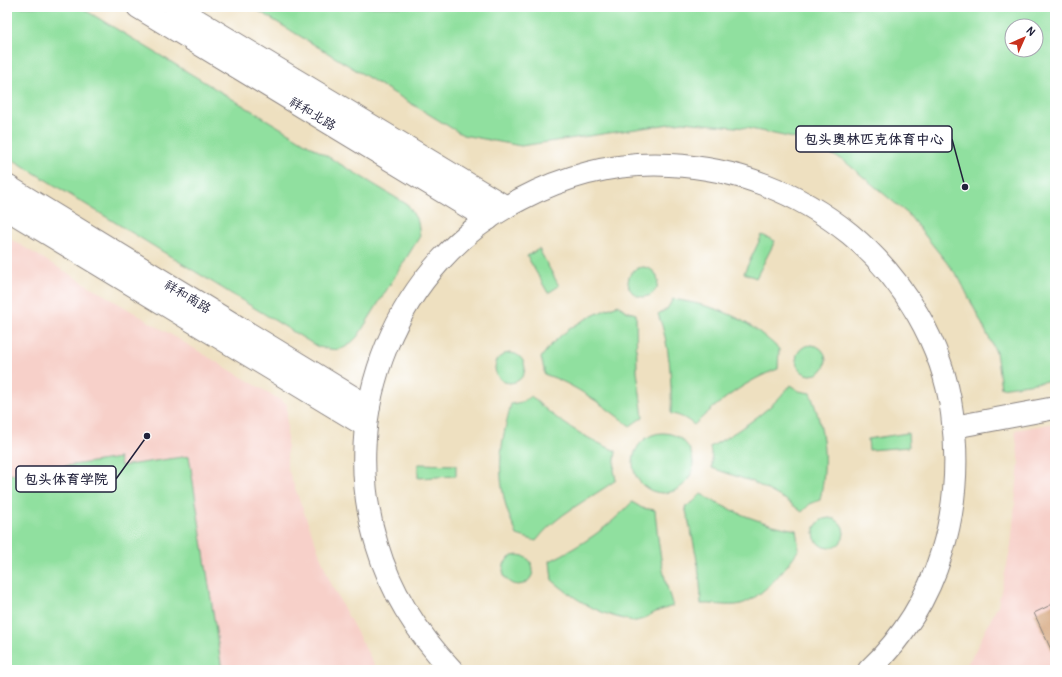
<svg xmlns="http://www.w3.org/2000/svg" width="1062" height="677" font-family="Pangolin,'LXGW WenKai TC',sans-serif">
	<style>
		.built { fill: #f7d0c9 }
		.green { fill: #90e09f; stroke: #59816d; fill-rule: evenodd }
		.building { fill: #d5a880 }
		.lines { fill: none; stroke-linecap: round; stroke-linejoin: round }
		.minor-casing { stroke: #88817e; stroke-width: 24 }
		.minor { stroke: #fff; stroke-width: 22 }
		.labels { text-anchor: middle; stroke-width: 3; stroke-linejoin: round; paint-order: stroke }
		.street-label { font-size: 13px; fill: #22223b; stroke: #fff }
		.leader { fill: none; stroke: #22223b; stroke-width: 1.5 }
		.callout-dot { fill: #22223b; stroke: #fff; stroke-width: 1.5 }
		.callout { fill: #fff; stroke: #22223b; stroke-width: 1.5 }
		.callout-label { font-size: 14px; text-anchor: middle; font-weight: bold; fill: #22223b }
	</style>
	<rect width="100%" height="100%" fill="#fff"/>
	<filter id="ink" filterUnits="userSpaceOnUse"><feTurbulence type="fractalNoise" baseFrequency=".025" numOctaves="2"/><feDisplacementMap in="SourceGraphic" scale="8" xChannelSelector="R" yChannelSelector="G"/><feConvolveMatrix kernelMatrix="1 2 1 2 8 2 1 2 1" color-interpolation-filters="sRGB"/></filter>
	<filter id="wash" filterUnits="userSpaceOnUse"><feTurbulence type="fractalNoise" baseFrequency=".012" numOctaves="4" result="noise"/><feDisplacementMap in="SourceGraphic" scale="16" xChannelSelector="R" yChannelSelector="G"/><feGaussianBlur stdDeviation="0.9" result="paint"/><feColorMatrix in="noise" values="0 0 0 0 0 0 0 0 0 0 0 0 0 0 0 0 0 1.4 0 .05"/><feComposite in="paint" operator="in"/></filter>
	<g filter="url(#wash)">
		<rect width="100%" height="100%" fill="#eee0c0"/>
		<g class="built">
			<path d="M7 237 287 404V467L331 584 377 670H7Z"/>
			<path d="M1055 423V670H963L973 655 998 605 1011 546 1019 463 1015 430Z"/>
		</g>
		<g class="green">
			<path d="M7 7H80L408 205 418 222 420 236 358 336C343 352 339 351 318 347L7 156Z"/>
			<path d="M252 7H1055V380L1001 388 996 352 959 278 908 214 843 160 798 139 746 128 683 122 521 146 463 135ZM1012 26H1036V50H1012Z"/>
			<path d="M762 235 775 241 756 278 744 273Z"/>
			<path d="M539 249 559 286 548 293 527 256Z"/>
			<circle cx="643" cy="282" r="15"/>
			<path d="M673 299C719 307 744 316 779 349L778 369C748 379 717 403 694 425 687 419 680 415 671 414 672 382 670 344 658 314L667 309Z"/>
			<path d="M618 305 626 311 636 314 637 371 643 417 630 426C604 406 575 384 544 374V369L541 358C559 330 589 316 618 305Z"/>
			<circle cx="811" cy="360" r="15"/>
			<circle cx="510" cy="368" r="15"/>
			<path d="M790 385 799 391 810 393C825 430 828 461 820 500L810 504 802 512 786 500 753 482 712 468V459L710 447C736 433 773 409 790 385Z"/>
			<path d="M531 396C555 420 585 438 616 451L614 470 616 480C590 499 556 514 536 541L517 535C513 524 507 513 505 502 496 466 502 439 511 404L522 402Z"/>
			<path d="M908 433 909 447 869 450 868 439Z"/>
			<circle cx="663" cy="463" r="30"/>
			<path d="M189 456 222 670H7V475L119 458 121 466Z"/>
			<path d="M418 464 456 465V476L418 478Z"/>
			<path d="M701 494C731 512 762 524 796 530L799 549C787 567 758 604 735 605 723 606 712 603 701 604 701 571 693 538 685 507L693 502Z"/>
			<path d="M632 502 642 508 655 510C658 543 662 575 673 606 667 608 661 610 656 612 649 615 643 620 636 621 632 622 628 620 624 619 596 613 573 598 552 580L550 561C582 545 608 528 632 502Z"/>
			<circle cx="829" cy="533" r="15"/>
			<circle cx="518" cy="570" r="15"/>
		</g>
		<g id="blocks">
			<path class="building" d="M1055 603V658L1034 613Z"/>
		</g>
	</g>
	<g filter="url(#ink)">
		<use href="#blocks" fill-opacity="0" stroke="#88817e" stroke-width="1"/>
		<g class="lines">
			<g class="minor-casing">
				<g id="minor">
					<path d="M138 7 488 219"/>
					<path d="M175 7 506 207"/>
					<path d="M7 186 369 407"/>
					<path d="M7 209 366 426"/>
					<path d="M954 427 1055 408"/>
					<path d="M452 670C418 634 391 593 377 545 336 412 396 262 521 199 567 175 618 162 670 165 736 168 798 192 850 234 903 278 943 344 952 413 965 507 940 603 869 670"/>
				</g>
			</g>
			<use href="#minor" class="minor"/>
		</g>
	</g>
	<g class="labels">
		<g class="street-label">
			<text transform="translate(313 113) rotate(31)" y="5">祥和北路</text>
			<text transform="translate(188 296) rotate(31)" y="5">祥和南路</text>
		</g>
	</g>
	<path class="leader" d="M965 187L952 139M147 436L116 479"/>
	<g class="callout-dot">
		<circle cx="965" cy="187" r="4"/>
		<circle cx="147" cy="436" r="4"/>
	</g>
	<g class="callout">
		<rect x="796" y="126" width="156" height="26" rx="4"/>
		<rect x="16" y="466" width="100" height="26" rx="4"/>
	</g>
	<g class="callout-label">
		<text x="874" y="144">包头奥林匹克体育中心</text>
		<text x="66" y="484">包头体育学院</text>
	</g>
	<rect width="1062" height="677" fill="none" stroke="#fff" stroke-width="24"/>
	<g transform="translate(1024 38) rotate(45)"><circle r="19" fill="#ffffff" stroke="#a7a7b1"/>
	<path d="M0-3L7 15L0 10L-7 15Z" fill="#c8321e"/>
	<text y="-6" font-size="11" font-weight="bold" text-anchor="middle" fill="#22223b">N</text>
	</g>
</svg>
